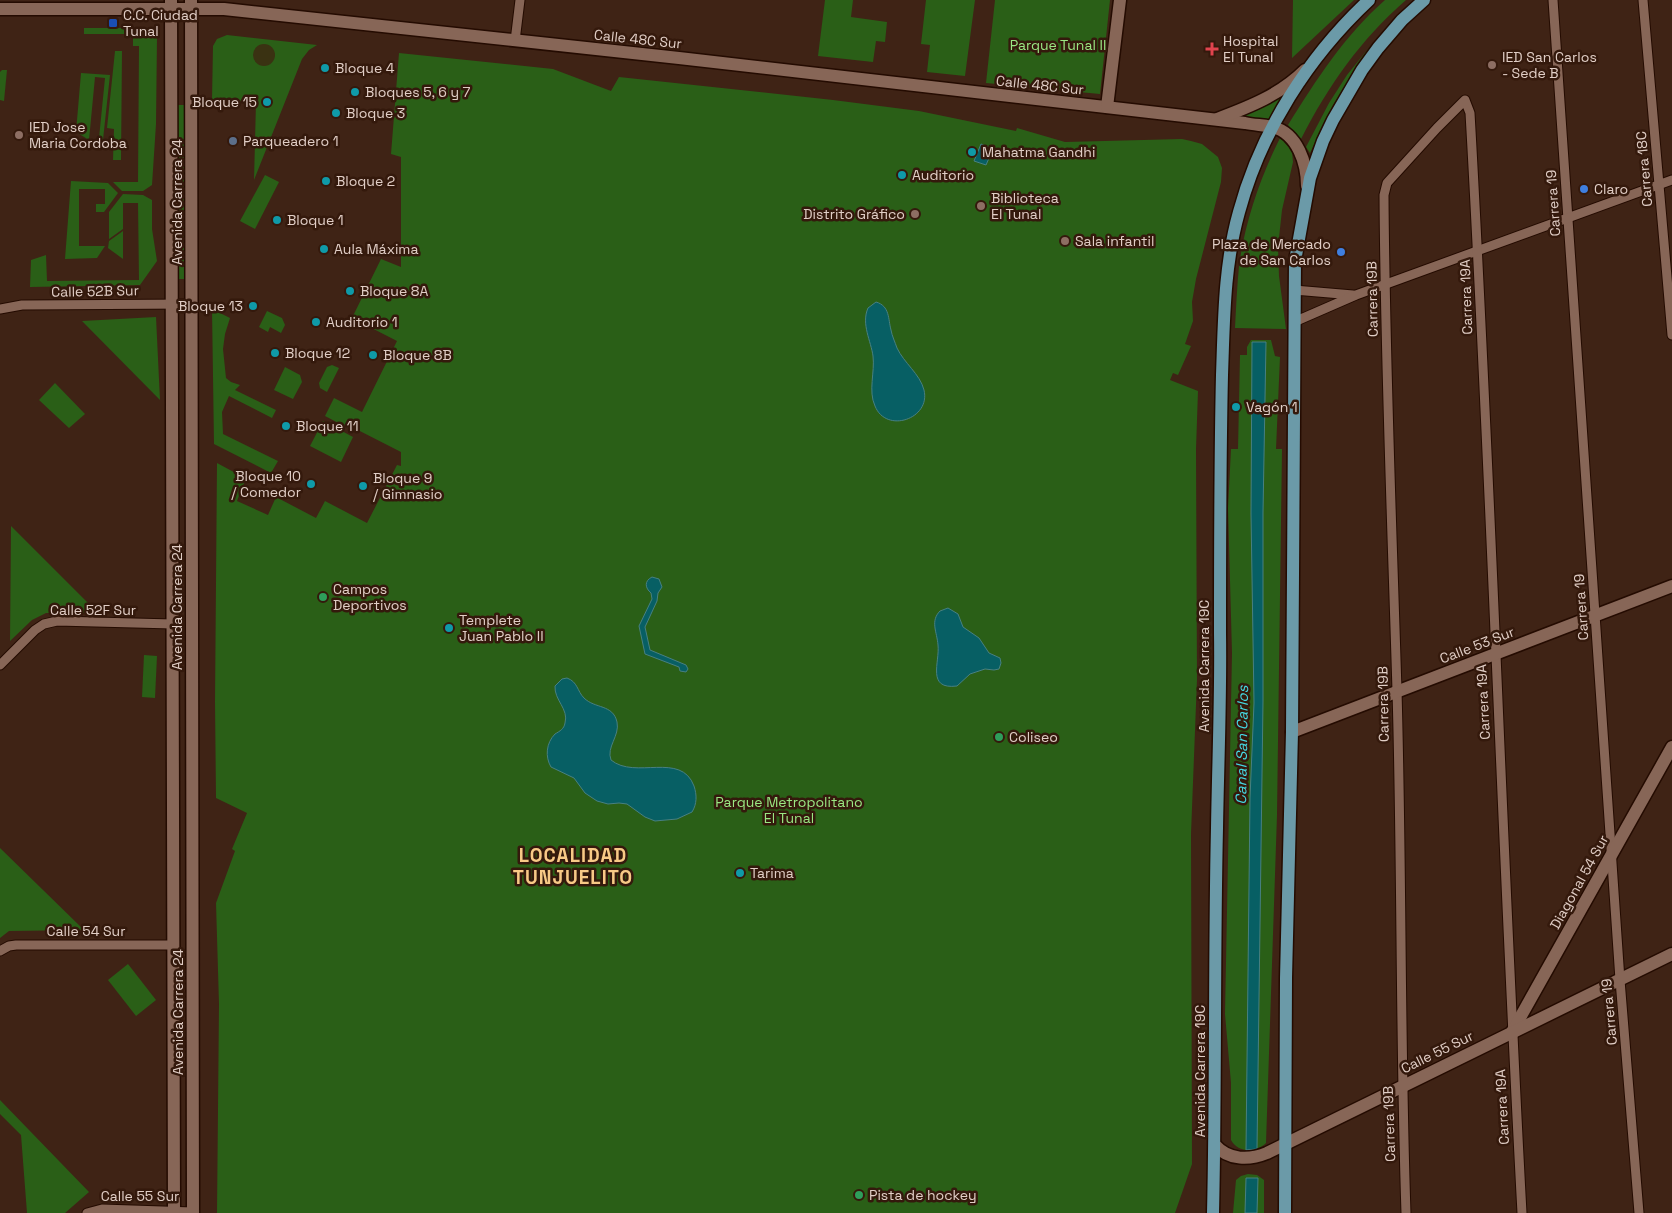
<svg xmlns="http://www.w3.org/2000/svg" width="1672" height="1213" font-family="'Space Grotesk',sans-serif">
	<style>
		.green { fill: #2a5f17 }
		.sand { fill: #3a3212 }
		.water { fill: #075f64; stroke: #488081 }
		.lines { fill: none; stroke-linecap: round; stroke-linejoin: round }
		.street-casing { stroke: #240b01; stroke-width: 11 }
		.secondary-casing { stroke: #240b01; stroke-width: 15 }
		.primary-casing { stroke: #240b01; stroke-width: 15 }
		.street { stroke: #876657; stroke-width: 9 }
		.secondary { stroke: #876657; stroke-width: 12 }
		.primary { stroke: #6b9aa8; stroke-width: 12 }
		.transit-dot { fill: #1a4fb4; stroke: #34190c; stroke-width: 2 }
		.health-dot { fill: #e0444e; stroke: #34190c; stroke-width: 2 }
		.education-dot { fill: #8d6e63; stroke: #34190c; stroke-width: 2 }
		.culture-dot { fill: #0f9aa8; stroke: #34190c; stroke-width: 2 }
		.service-dot { fill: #5c6f8a; stroke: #34190c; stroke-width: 2 }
		.shop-dot { fill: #3f7fe0; stroke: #34190c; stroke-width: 2 }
		.leisure-dot { fill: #2e9e5b; stroke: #34190c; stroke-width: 2 }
		.labels { text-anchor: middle; stroke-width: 5; stroke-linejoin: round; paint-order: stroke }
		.poi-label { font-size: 14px; fill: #e1cec6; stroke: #34190c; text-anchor: start }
		.street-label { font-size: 14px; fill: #e1cec6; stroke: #34190c }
		.park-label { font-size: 14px; fill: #9ae783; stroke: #34190c }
		.water-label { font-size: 15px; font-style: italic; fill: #45d8e2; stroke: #34190c }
		.district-label { font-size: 19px; font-weight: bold; letter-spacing: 1px; fill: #f8c986; stroke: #34190c }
	</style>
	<rect width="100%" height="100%" fill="#3f2315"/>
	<g class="green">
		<path d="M825 0H853L851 17 887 22 885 42 876 41 873 62 818 56Z"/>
		<path d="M926 0H975L965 76 927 72 930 45 921 44Z"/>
		<path d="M995 0H1110L1100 94 986 83Z"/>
		<path d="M1293 0H1354L1292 58Z"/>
		<path d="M1385 0H1406C1361 39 1328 86 1301 139L1288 125C1316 80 1345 35 1385 0Z"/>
		<path d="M1389 23 1372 44 1333 105 1310 153 1306 147 1329 103 1347 75Z"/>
		<path d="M84 28H146L157 37 156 124 152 185 143 191H122L113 182H138L139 46H133V34H84Z"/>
		<path d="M227 35 317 45 309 50 302 59 254 180 256 102 212 100 213 46 217 39Z"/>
		<path d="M115 51H122L121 160H113L114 129 107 128Z"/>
		<path d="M399 53 553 69 611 91 619 77 833 100 919 111 1016 131 1017 128 1065 142 1182 139 1191 141 1202 144 1218 157 1222 168 1221 182 1196 279 1192 302 1193 321 1185 344 1191 346 1178 375 1173 373 1170 380 1198 391 1196 449 1197 679 1191 834 1192 1164 1175 1213H217L219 1004 216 903 235 851 232 849 247 813 216 798 215 702 217 463 243 477 244 483 237 501 268 515 276 497 316 518 325 501 367 523 397 465 401 466V452L350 426 348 428 325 416 334 398 362 412 397 341 352 318 381 259 401 267V157L391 154Z"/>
		<path d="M2 70H7L4 101 0 100V72Z"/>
		<path d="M81 73 110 75 102 149 98 148 105 78 95 77 89 140 76 132Z"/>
		<path d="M1289 91 1270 120 1242 116 1260 109Z"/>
		<rect x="176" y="105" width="9" height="174"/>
		<path d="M1280 138 1285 142 1292 152 1293 162 1282 210 1278 247 1279 276 1286 329 1235 328C1236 308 1237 287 1239 266 1245 222 1260 178 1280 138Z"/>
		<path d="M265 175 279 182 255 229 240 221Z"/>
		<path d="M71 181 108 183 118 193 104 212H96V204H105V189H79V246H105L97 258 65 259Z"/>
		<path d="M123 194 143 195 152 200V229L157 261 140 285 30 287 31 260 46 255 47 281 139 280 138 203H123V229L109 239V212Z"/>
		<path d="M123 231V259L108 248 109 241Z"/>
		<path d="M212 309 230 318 225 334 223 349 226 378 231 382 240 385 235 390 276 410 272 418 229 396 222 412 223 434 278 461 271 473 214 444Z"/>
		<path d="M267 311 282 318 285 325 281 333 270 327 268 332 259 327Z"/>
		<path d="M156 317 160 400 82 321Z"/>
		<path d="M1251 340H1271L1275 356 1280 357 1276 449H1282L1277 815 1266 1143C1256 1153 1238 1153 1231 1140V1083L1225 1014 1232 653 1228 508 1231 449H1238L1240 355H1247V347Z"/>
		<path d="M332 365 339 368 327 392 320 388 319 383 327 367Z"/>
		<path d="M285 367 300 375 302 382 293 399 274 390Z"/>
		<path d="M55 383 85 414 69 428 39 400Z"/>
		<path d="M323 421 353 437 341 462 310 446Z"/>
		<path d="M11 526 98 613H46L32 620 10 641Z"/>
		<path d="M144 655 157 656 155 698 142 697Z"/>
		<path d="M0 848 84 930 9 931 0 938Z"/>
		<path d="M128 964 156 1000 136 1016 108 980Z"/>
		<path d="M0 1100 89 1192 65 1213H27L21 1135 0 1114Z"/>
		<path d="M1248 1174 1257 1175 1264 1180V1213H1233L1236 1180 1241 1176Z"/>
	</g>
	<circle class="sand" cx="264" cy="55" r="11"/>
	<g class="water">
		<path d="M981 144 993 149 986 165 974 161Z"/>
		<path d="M876 302C890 306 888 319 891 330 892 336 895 342 897 348 904 363 920 374 924 390 931 419 886 434 875 406 868 391 875 372 873 356 871 341 861 324 868 308Z"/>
		<path d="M1252 342H1266L1263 513V701L1257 1149 1246 1150 1250 798 1254 703 1251 514Z"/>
		<path d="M652 577 659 579 662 587 658 593 657 601 645 627 650 650 686 665 688 669 686 672 680 671 679 667 645 654 639 626 652 599 651 593C645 588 644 581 652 577Z"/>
		<path d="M948 608 958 614 963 627 979 638 989 653 1000 658 1001 663 999 669 994 670 985 669 970 674 957 686C926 690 940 662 938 645 937 632 930 621 940 611Z"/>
		<path d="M567 678C578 682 577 691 584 698 595 709 613 704 617 722 620 736 606 747 611 760 635 780 681 751 694 786 697 795 697 804 692 812L677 819 655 821 645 817 627 804 619 803 608 804 597 801 585 793 574 778 551 767C545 757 546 743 555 734 560 731 564 729 565 723 569 709 554 700 555 686L562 679Z"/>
		<path d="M1246 1178H1258L1257 1213H1245Z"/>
	</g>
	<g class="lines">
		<g class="street-casing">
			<g id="street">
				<path d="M1553 0 1620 980 1639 1213"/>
				<path d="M1643 0 1672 335"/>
				<path d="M515 41 520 0"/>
				<path d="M1294 290 1353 295"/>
				<path d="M0 309 22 305 192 304"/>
				<path d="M1294 322 1356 295 1672 180"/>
				<path d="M0 665 35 630 44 624 57 621 173 624"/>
				<path d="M0 951 9 946 16 945H174"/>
				<path d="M87 1213 102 1209 193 1212"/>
				<path d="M1406 1213C1400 1039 1402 865 1397 691 1392 526 1385 360 1384 195L1387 183 1437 128 1465 100 1470 113C1491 480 1502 847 1522 1213"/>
			</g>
		</g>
		<g class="secondary-casing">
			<g id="secondary">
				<path d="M171 0 174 1213"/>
				<path d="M191 0 193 1213"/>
				<path d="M0 9H224L679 58 1245 123C1254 125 1264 125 1273 127 1298 134 1307 164 1307 186"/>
				<path d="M1107 107 1120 0"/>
				<path d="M1217 119C1249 107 1280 95 1305 70"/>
				<path d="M1292 732 1672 586"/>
				<path d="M1512 1032 1672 747"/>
				<path d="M1215 1145C1229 1161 1250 1160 1267 1153L1672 954"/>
			</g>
		</g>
		<g class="primary-casing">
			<g id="primary">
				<path d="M1213 1213C1216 1085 1214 957 1217 828 1218 763 1221 698 1220 633 1220 547 1220 461 1222 375 1224 320 1224 265 1239 212 1261 131 1308 57 1369 0"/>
				<path d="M1285 1213 1286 978 1292 732 1295 261 1310 178 1323 141 1333 120 1362 70 1378 48 1402 20 1424 0"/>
			</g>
		</g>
		<use href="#street" class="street"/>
		<use href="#secondary" class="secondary"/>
		<use href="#primary" class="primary"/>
	</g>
	<rect class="transit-dot" x="108" y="18" width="10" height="10" rx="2.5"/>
	<path class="health-dot" d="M1209.5 41.5h5v5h5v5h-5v5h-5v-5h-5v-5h5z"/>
	<g class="education-dot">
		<circle cx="1492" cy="65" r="5"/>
		<circle cx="19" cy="135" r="5"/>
		<circle cx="981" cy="206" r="5"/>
		<circle cx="915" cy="214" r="5"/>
		<circle cx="1065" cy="241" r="5"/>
	</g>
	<g class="culture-dot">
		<circle cx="325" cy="68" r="5"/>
		<circle cx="355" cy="92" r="5"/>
		<circle cx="267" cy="102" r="5"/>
		<circle cx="336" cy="113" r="5"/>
		<circle cx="972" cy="152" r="5"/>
		<circle cx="902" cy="175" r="5"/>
		<circle cx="326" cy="181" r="5"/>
		<circle cx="277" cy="220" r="5"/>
		<circle cx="324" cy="249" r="5"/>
		<circle cx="350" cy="291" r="5"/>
		<circle cx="253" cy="306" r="5"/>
		<circle cx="316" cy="322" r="5"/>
		<circle cx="275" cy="353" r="5"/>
		<circle cx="373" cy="355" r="5"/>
		<circle cx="1236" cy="407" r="5"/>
		<circle cx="286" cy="426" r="5"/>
		<circle cx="311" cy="484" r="5"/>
		<circle cx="363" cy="486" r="5"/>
		<circle cx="449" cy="628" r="5"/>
		<circle cx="740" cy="873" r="5"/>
	</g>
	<circle class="service-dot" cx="233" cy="141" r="5"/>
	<g class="shop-dot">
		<circle cx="1584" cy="189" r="5"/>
		<circle cx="1341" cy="252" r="5"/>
	</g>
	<g class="leisure-dot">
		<circle cx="323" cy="597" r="5"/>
		<circle cx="999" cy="737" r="5"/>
		<circle cx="859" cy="1195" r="5"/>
	</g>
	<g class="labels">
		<g class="poi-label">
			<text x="123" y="20">C.C. Ciudad<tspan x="123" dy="16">Tunal</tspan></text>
			<text x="1223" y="46">Hospital<tspan x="1223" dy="16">El Tunal</tspan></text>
			<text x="1502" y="62">IED San Carlos<tspan x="1502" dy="16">- Sede B</tspan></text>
			<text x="335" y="73">Bloque 4</text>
			<text x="365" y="97">Bloques 5, 6 y 7</text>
			<text x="257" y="107" text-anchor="end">Bloque 15</text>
			<text x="346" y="118">Bloque 3</text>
			<text x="29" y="132">IED Jose<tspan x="29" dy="16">Maria Cordoba</tspan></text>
			<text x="243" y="146">Parqueadero 1</text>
			<text x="982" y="157">Mahatma Gandhi</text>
			<text x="912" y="180">Auditorio</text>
			<text x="336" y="186">Bloque 2</text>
			<text x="1594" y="194">Claro</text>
			<text x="991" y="203">Biblioteca<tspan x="991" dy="16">El Tunal</tspan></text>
			<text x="905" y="219" text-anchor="end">Distrito Gráfico</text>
			<text x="287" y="225">Bloque 1</text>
			<text x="1075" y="246">Sala infantil</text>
			<text x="1331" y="249" text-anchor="end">Plaza de Mercado<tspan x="1331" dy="16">de San Carlos</tspan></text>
			<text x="334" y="254">Aula Máxima</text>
			<text x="360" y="296">Bloque 8A</text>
			<text x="243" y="311" text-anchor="end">Bloque 13</text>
			<text x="326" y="327">Auditorio 1</text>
			<text x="285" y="358">Bloque 12</text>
			<text x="383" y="360">Bloque 8B</text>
			<text x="1246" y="412">Vagón 1</text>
			<text x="296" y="431">Bloque 11</text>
			<text x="301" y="481" text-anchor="end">Bloque 10<tspan x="301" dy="16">/ Comedor</tspan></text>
			<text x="373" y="483">Bloque 9<tspan x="373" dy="16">/ Gimnasio</tspan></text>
			<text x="333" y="594">Campos<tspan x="333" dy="16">Deportivos</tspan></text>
			<text x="459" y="625">Templete<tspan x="459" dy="16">Juan Pablo II</tspan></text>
			<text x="1009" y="742">Coliseo</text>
			<text x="750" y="878">Tarima</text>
			<text x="869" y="1200">Pista de hockey</text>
		</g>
		<g class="street-label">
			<text transform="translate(638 39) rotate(6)" y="5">Calle 48C Sur</text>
			<text transform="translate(1040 85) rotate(6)" y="5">Calle 48C Sur</text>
			<text transform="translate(1644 169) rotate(-95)" y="5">Carrera 18C</text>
			<text transform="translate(177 202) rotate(-90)" y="5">Avenida Carrera 24</text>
			<text transform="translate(1553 203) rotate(-94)" y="5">Carrera 19</text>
			<text transform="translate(95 291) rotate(-1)" y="5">Calle 52B Sur</text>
			<text transform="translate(1466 297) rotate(-92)" y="5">Carrera 19A</text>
			<text transform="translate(1372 299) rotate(-91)" y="5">Carrera 19B</text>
			<text transform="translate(177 607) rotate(-90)" y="5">Avenida Carrera 24</text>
			<text transform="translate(1581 607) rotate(-94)" y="5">Carrera 19</text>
			<text x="93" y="615">Calle 52F Sur</text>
			<text transform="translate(1477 645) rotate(-21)" y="5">Calle 53 Sur</text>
			<text transform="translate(1204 666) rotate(-90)" y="5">Avenida Carrera 19C</text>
			<text transform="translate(1483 702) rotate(-93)" y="5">Carrera 19A</text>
			<text transform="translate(1383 704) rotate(-91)" y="5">Carrera 19B</text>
			<text transform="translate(1579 882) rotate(-61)" y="5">Diagonal 54 Sur</text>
			<text x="86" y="936">Calle 54 Sur</text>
			<text transform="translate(178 1012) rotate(-90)" y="5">Avenida Carrera 24</text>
			<text transform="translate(1609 1012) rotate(-95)" y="5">Carrera 19</text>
			<text transform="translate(1437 1052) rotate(-26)" y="5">Calle 55 Sur</text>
			<text transform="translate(1200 1071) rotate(-90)" y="5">Avenida Carrera 19C</text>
			<text transform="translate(1502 1107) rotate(-93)" y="5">Carrera 19A</text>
			<text transform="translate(1389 1124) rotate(-92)" y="5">Carrera 19B</text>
			<text x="140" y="1201">Calle 55 Sur</text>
		</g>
		<g class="park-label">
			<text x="1058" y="50">Parque Tunal II</text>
			<text x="789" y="807">Parque Metropolitano<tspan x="789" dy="16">El Tunal</tspan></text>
		</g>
		<g class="water-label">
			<text transform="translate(1242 745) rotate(-89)" y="5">Canal San Carlos</text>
		</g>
		<g class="district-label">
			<text x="573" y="862">LOCALIDAD<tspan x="573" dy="22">TUNJUELITO</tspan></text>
		</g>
	</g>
</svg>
